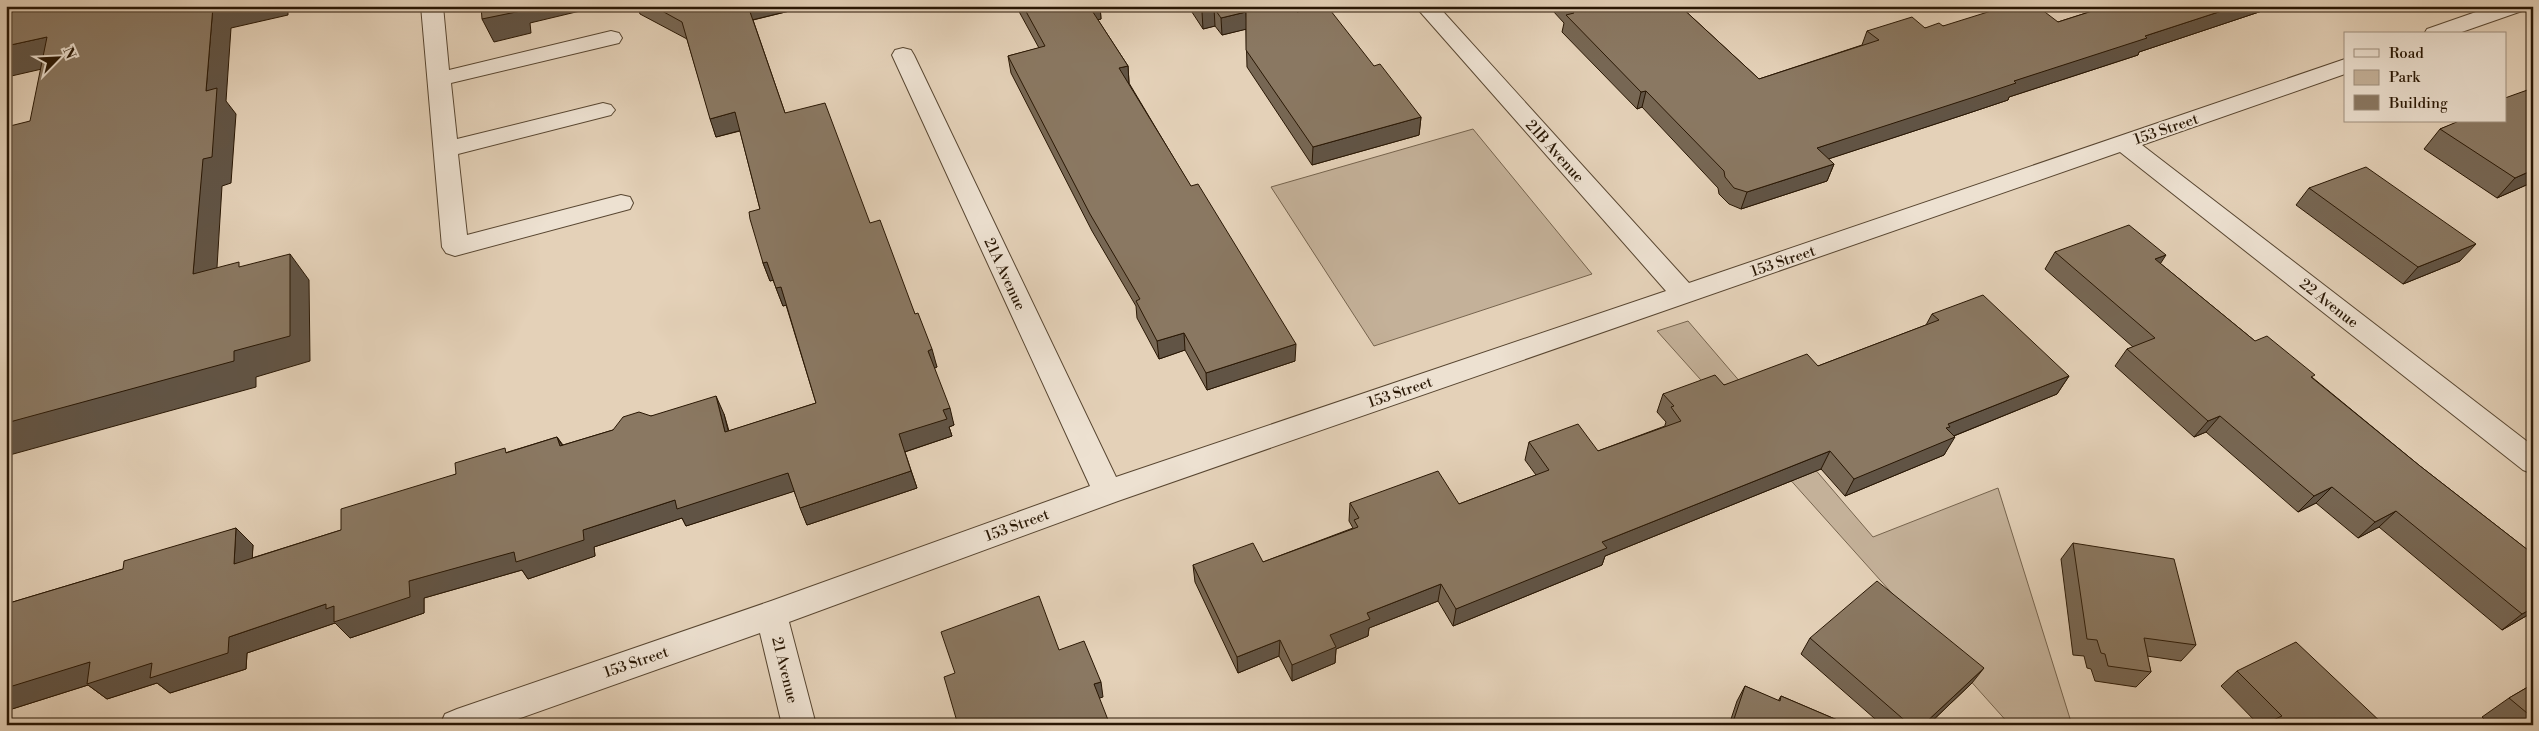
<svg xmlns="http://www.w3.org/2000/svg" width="2539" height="731" font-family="'Libre Bodoni',serif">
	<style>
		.green { fill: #c4b199; stroke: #76644e }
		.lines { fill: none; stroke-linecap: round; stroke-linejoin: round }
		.minor-casing { stroke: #584631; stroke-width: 2 }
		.minor { fill: #ede1d1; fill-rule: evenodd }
		.wall { fill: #776754; stroke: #291704 }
		.shaded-wall { fill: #615445; stroke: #291704 }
		.building { fill: #8a7862; stroke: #291704 }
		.labels { text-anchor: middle; stroke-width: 4; stroke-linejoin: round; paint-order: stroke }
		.street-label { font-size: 15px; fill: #291704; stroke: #ede1d1 }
	</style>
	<rect width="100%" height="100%" fill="#e4d1b8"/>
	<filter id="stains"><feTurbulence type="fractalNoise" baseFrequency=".004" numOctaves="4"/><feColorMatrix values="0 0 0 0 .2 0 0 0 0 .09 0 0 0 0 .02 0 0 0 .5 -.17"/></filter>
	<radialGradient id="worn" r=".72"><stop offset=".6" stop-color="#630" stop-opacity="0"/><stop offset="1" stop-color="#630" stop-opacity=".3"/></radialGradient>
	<g class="green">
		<path d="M1473 129 1592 274 1374 346 1271 187Z"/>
		<path d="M1688 321 1873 537 1998 488 2072 725H2010L1657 331Z"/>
	</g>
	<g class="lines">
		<g class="minor-casing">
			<g id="minor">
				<path d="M421 6H443L449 70 611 31 619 33 622 38 619 43 451 83 457 139 603 103 611 105 615 110 611 115 458 154 467 235 621 195 630 197 633 203 630 209 455 256 446 253 442 247Z"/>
				<path d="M1415 6H1438L1689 283 2345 59V74L2142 145 2533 446V474L2523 470 2120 152 1118 501 789 622 816 725H782L760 633 501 725H440L445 714 457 709 771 601 1090 486 892 55 895 50 903 48 911 50 914 55 1116 477 1666 291Z"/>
				<path d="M2493 6H2525L2522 11 2456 34H2424L2427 29Z"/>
			</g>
		</g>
		<use href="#minor" class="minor"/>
	</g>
	<g class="wall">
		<path d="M637 6H810L753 20 785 113 870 223 915 314 937 367 934 368 954 425 949 427 952 436 905 452 917 488 807 525 794 491 686 526 682 518 594 547 595 556 528 579 522 570 424 598V613L350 638 335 623 247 653 246 669 170 693 157 683 107 699 88 685 12 709 6 705V604L123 569 236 528 253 545 252 558 341 530 456 474 508 452 557 437 563 445 613 430 651 416 724 414 729 431 816 403 786 305 783 306 773 280 770 281 763 263 760 209 740 131 716 137 687 39 640 14Z"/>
		<path d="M1016 6H1100L1101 19 1098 20 1128 66 1129 83 1295 361 1207 390 1185 350 1159 359 1137 318 1136 306 1092 231 1011 73 1008 56 1039 48Z"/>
		<path d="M1188 6H1293L1297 12 1374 66 1421 117 1419 135 1312 165 1247 67 1246 29 1222 35 1215 26 1203 29Z"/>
		<path d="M1552 6H1680L1759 79 1862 45 1867 31 1925 28 1943 26 2058 22 2108 6H2277L2139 52 2138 55 2009 97 2008 100 1966 114 1828 159 1834 164 1827 181 1741 209 1729 204 1719 194 1718 188 1642 107 1637 109 1562 32 1564 23 1553 11 1554 8Z"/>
		<path d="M2457 121H2505L2533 182 2497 198 2424 149 2440 129 2456 123Z"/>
		<path d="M2309 188 2460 261 2403 284 2296 205Z"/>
		<path d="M2055 252 2161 264 2255 341 2313 378 2420 466 2533 554V612L2502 630 2379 527 2358 538 2316 503 2298 512 2206 432 2194 437 2115 366 2127 349 2133 347 2045 269Z"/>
		<path d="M1932 314 2069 376 2057 394 1954 436 1944 455 1845 496 1821 469 1605 556 1602 565 1453 626 1438 601 1369 628 1368 636 1336 649 1335 663 1292 681 1279 656 1238 673 1195 582 1193 565 1263 562 1353 528 1349 521 1350 503 1459 504 1536 475 1525 460 1529 442 1598 451 1665 426V425L1666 422 1657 412 1663 394 1724 385 1818 366 1926 325Z"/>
		<path d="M2073 543 2196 645 2181 661 2147 656 2151 672 2136 687 2095 681 2091 669 2087 668 2084 656 2073 655 2061 559Z"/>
		<path d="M1810 638 1972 683 1928 725H1882L1801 654Z"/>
		<path d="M2237 671 2384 725H2259L2221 686Z"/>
		<path d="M2533 684V725H2490L2482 717 2509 698Z"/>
		<path d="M1745 686 1778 701 1781 696 1849 725H1729L1737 701Z"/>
	</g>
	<g class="shaded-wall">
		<path d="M213 6H288V15L231 28 226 101 236 114 231 183 222 186 215 300 193 274 206 91Z"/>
		<path d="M520 6H601L530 23 531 33 494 42 482 19Z"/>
		<path d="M748 6H810L752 20Z"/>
		<path d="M1088 6H1100L1101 19 1090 22Z"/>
		<path d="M2237 6H2277L2139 52 2138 55 2009 97 2008 100 1966 114 1810 165 1817 148 2145 36Z"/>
		<path d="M1214 8 1215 26 1203 29 1202 12Z"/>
		<path d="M1246 12 1247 29 1222 35 1221 18Z"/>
		<path d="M47 37 68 63 7 77 6 46Z"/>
		<path d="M1128 66 1129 83 1121 85 1119 68Z"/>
		<path d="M1646 91 1642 107 1637 109 1641 92Z"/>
		<path d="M735 112 742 130 716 137 710 119Z"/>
		<path d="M1421 117 1419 135 1312 165 1313 147Z"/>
		<path d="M1834 164 1827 181 1741 209 1747 192Z"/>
		<path d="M2533 170V182L2497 198 2515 178Z"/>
		<path d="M10 215 6 248V216Z"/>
		<path d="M2476 244 2460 261 2403 284 2418 267Z"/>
		<path d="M290 254 309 280 310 361 256 377V387L6 456V423L234 351Z"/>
		<path d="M2166 255 2155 272V259Z"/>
		<path d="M767 262 774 280 770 281 763 263Z"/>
		<path d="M781 287 787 305 783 306 776 288Z"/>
		<path d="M1184 333 1185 350 1159 359 1157 341Z"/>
		<path d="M1296 344 1295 361 1207 390 1206 373Z"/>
		<path d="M932 349 937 367 933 369 928 351Z"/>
		<path d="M2069 376 2057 394 1941 441 1955 437 1944 455 1845 496 1854 479 1948 424Z"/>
		<path d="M716 396 724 414 733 450 725 432Z"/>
		<path d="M950 408 954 425 949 427 952 436 904 452 899 434 943 410Z"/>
		<path d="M2220 416 2206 432 2194 437 2208 421Z"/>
		<path d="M557 437 568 454 560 446Z"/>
		<path d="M1830 451 1821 469 1605 556 1602 565 1453 626 1456 609 1602 542Z"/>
		<path d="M911 471 917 488 807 525 800 508Z"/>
		<path d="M788 473 795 491 686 526 682 518 594 547 595 556 528 579 522 570 424 598V613L350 638 335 623 247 653 246 669 170 693 157 683 107 699 88 685 12 709 6 705V680L90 662 229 637 326 604 334 606 409 581 583 530 675 500Z"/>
		<path d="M2332 487 2316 503 2298 512 2314 496Z"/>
		<path d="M2396 511 2379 527 2358 538 2375 522Z"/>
		<path d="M236 528 253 545 251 581 234 564Z"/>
		<path d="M1441 584 1438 601 1369 628 1368 636 1336 649 1335 663 1292 681V665L1330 635 1367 613Z"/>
		<path d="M2533 608V612L2502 630 2522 614Z"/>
		<path d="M1280 640 1279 656 1238 673 1237 657Z"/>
		<path d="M1984 668 1972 683 1928 725H1923Z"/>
		<path d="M1101 682 1103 697 1097 699 1094 684Z"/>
	</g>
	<g class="building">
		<path d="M6 6H213L206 91 217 88 212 157 203 159 193 274 239 262V267L290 254V336L234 351V361L6 423V232L10 215 6 216V127L30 121 47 37 6 46Z"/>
		<path d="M481 6H520L521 11 482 19Z"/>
		<path d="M653 6H748L785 113 825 103 870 223 880 220 915 314 918 313 932 349 928 351 950 408 943 410 947 419 899 434 911 471 800 508 788 473 677 509 675 500 583 530 584 540 516 562 514 552 409 581 410 597 334 622V606L326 609V604L229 637 228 653 150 678 152 663 87 684 90 662 6 688V604L123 569 124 561 236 528 234 564 341 530V509L456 474 455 463 505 448 506 453 557 437 560 446 613 430 623 417 639 412 651 416 716 396 725 432 816 403 781 287 776 288 767 262 763 263 750 219 749 212 760 209 735 112 710 119 682 22Z"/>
		<path d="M1023 6H1089L1128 66 1119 68 1191 186 1198 184 1296 344 1206 373 1184 333 1157 341 1136 301 1140 299 1090 214 1008 56 1045 46Z"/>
		<path d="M1199 6H1293L1297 12 1321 6H1327L1374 66 1380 64 1421 117 1313 147 1246 50V12L1221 18 1214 8 1202 12Z"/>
		<path d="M1568 6H1680L1759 79 1879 40 1867 31 1912 17 1925 28 1939 23 1943 26 2007 6H2037L2058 22 2108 6H2237L2145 36 2147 38 2014 81 2016 83 1974 97 1817 148 1834 164 1747 192 1734 188 1725 177 1724 171 1646 91 1641 92 1566 15 1574 13Z"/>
		<path d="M2533 88V170L2515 178 2440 129 2459 121H2505V98Z"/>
		<path d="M2366 167 2476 244 2418 267 2309 188Z"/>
		<path d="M2129 225 2166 255 2155 259 2255 341 2267 336 2315 375 2311 377 2420 466 2533 554V608L2522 614 2396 511 2375 522 2332 487 2314 496 2220 416 2208 421 2127 349 2155 338 2055 252Z"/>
		<path d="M1983 295 2069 376 1948 424 1950 427 1946 428 1955 437 1854 479 1830 451 1602 542 1607 548 1456 609 1441 584 1367 613 1370 619 1330 635 1336 647 1292 665 1280 640 1237 657 1193 565 1253 543 1263 562 1358 527 1354 520 1359 518 1350 503 1438 471 1459 504 1549 470 1529 442 1578 424 1598 451 1681 421 1671 407 1674 406 1663 394 1715 375 1724 385 1807 354 1818 366 1939 320 1932 314Z"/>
		<path d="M2073 543 2174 559 2196 645 2144 638 2151 672 2108 666 2105 654 2101 653 2097 640 2087 639Z"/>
		<path d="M1877 581 1984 668 1923 725H1910L1810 638Z"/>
		<path d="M1039 596 1059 650 1084 641 1101 682 1094 684 1110 725H958L944 677 955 673 941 632Z"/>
		<path d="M2296 642 2384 725H2275L2271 721 2282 716 2237 671Z"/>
		<path d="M2533 684V718L2509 698Z"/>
		<path d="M1745 686 1780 701 1781 696 1849 725H1732Z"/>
	</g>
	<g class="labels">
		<g class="street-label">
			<text transform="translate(2166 129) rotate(-19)" y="5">153 Street</text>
			<text transform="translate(1555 151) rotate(48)" y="5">21B Avenue</text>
			<text transform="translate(1783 261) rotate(-19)" y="5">153 Street</text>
			<text transform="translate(1005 274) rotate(65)" y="5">21A Avenue</text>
			<text transform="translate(2329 303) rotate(38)" y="5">22 Avenue</text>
			<text transform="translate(1400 392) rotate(-19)" y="5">153 Street</text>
			<text transform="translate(1017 525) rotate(-20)" y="5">153 Street</text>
			<text transform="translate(636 662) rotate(-19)" y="5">153 Street</text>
			<text transform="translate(785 670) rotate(76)" y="5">21 Avenue</text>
		</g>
	</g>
	<rect width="2539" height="731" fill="none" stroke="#e4d1b8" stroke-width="25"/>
	<rect x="8" y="8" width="2524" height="716" fill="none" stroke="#291704" stroke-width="2.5"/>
	<rect x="12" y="12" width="2514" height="706" fill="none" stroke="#291704"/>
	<rect x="2344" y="32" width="162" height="90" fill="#ede1d1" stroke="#9f907f"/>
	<rect x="2354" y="49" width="25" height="8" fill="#ede1d1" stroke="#9f907f"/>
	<text x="2389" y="58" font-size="15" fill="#291704">Road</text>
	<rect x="2354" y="70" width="25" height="15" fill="#c4b199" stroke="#9f907f"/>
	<text x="2389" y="82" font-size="15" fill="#291704">Park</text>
	<rect x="2354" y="95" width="25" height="15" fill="#8a7862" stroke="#9f907f"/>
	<text x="2389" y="108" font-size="15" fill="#291704">Building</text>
	<g transform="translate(58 58) rotate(66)" stroke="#ede1d1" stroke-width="4" paint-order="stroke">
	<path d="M0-4L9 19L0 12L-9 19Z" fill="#291704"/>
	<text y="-8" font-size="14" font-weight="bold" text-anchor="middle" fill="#291704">N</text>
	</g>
	<rect width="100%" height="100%" filter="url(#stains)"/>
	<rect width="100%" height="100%" fill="url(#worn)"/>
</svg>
